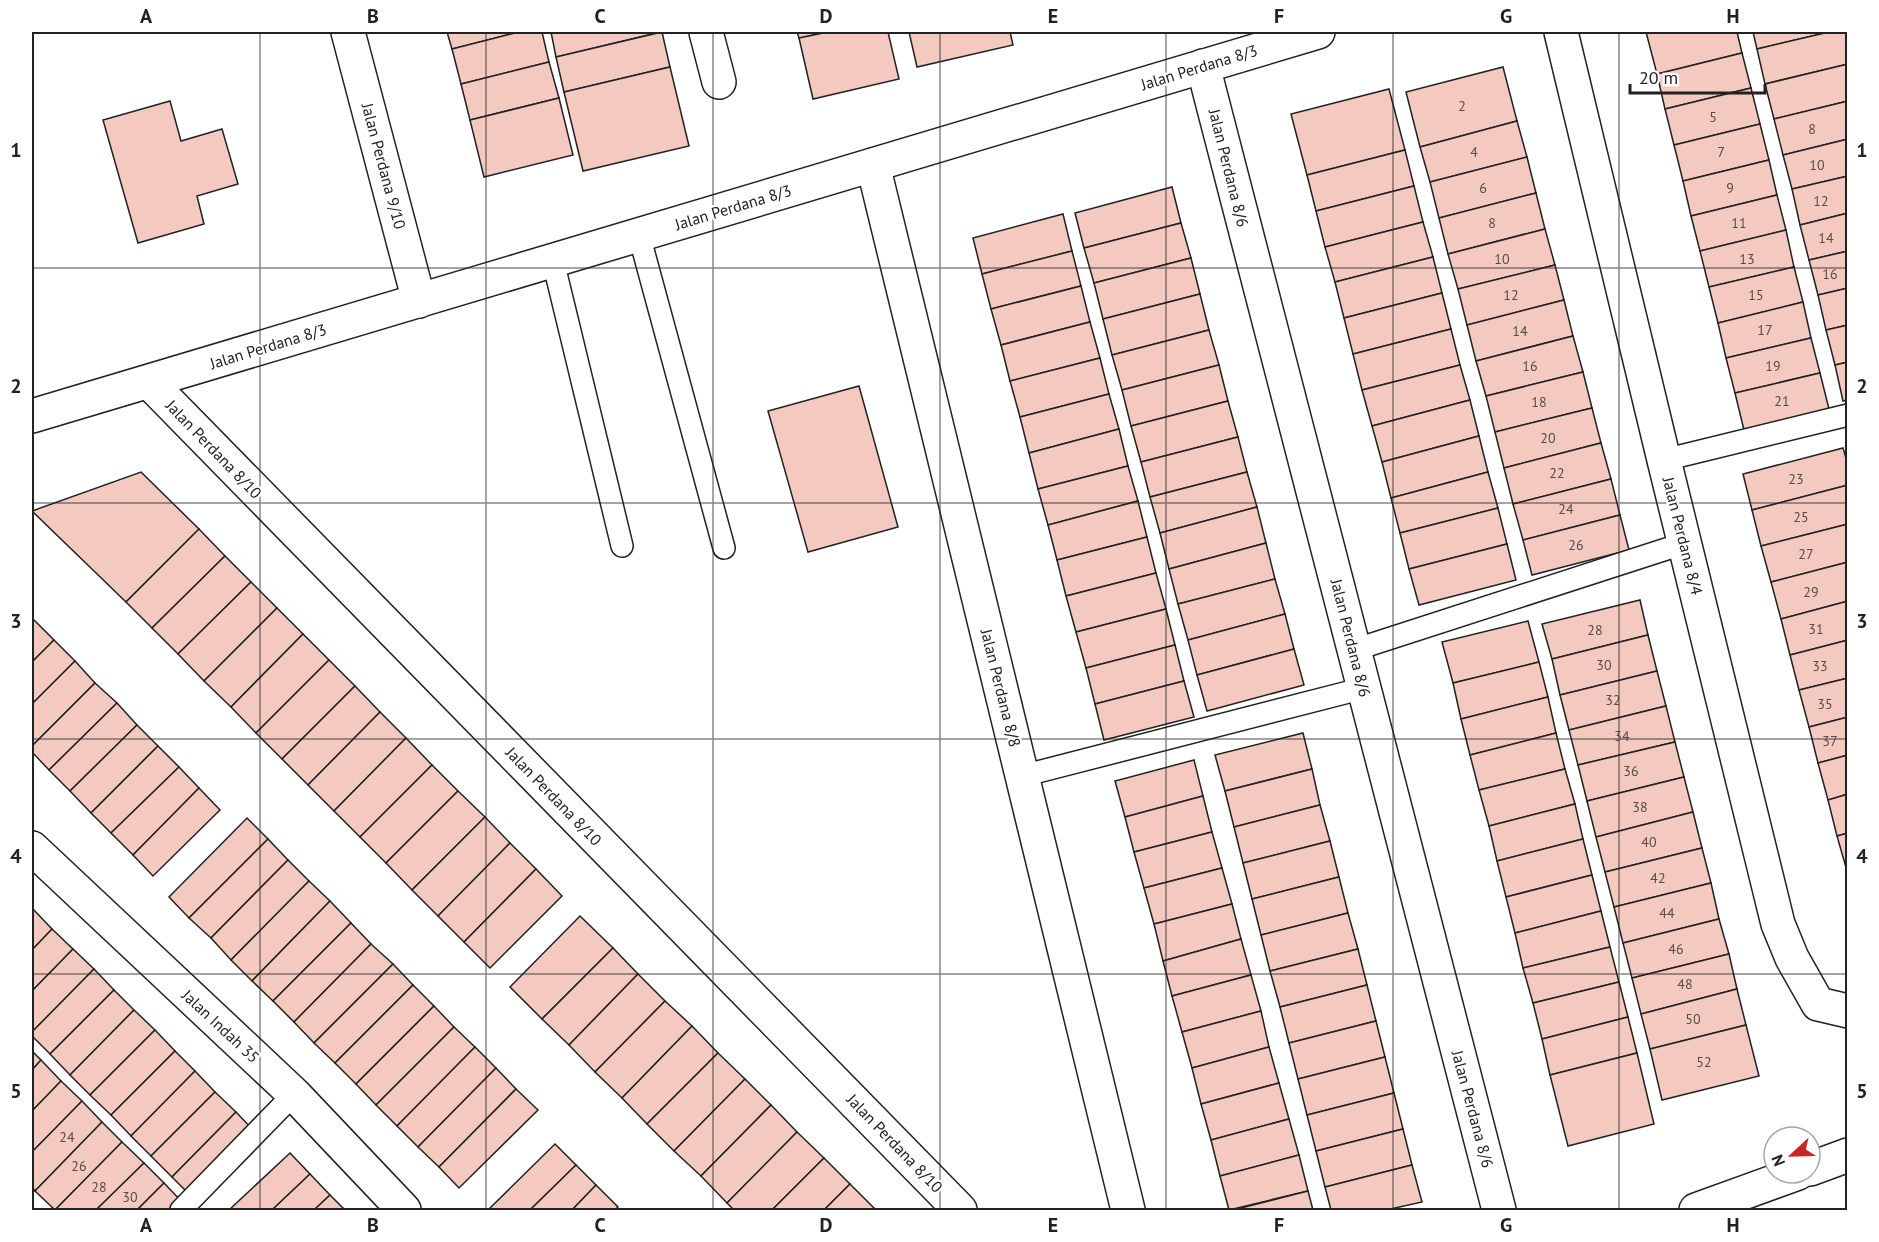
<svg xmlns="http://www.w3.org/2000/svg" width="1879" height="1242" font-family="'PT Sans',sans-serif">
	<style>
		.building { fill: #f3c9c0; stroke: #222; stroke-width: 1.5 }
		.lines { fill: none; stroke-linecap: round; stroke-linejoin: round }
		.lane-casing { stroke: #222; stroke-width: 24 }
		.street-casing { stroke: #222; stroke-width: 36 }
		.secondary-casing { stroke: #222; stroke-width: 36 }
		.lane { stroke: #fff; stroke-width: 21 }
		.street { stroke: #fff; stroke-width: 33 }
		.secondary { stroke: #fff; stroke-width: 33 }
		.grid { fill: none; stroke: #222; stroke-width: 1.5; stroke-opacity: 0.55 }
		.labels { text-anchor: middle; stroke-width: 4.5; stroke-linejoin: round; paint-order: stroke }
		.number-label { font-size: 14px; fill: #564c4a }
		.street-label { font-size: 16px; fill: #222; stroke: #fff }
		.neatline { fill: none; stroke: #222; stroke-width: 2 }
		.grid-label { font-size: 20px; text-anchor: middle; font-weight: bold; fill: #222 }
	</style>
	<rect width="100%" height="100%" fill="#fff"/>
	<g class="building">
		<path d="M447 32H519L452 49Z"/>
		<path d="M519 32H542L549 62 461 84 452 49Z"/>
		<path d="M551 32H661L556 57Z"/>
		<path d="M662 32 670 67 564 92 556 57Z"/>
		<path d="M797 32H828L799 38Z"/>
		<path d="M828 32H888L899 79 813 99 799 38Z"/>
		<path d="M909 32H1010L1013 45 917 67Z"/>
		<path d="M1646 32H1737L1742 53 1657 74Z"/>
		<path d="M1753 32H1829L1757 49Z"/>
		<path d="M1829 32H1848V64L1765 84 1757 49Z"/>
		<path d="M1742 53 1751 88 1665 109 1657 74Z"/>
		<path d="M549 62 559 98 470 120 461 84Z"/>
		<path d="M1848 64V101L1774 119 1765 84Z"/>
		<path d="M670 67 689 146 583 171 564 92Z"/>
		<path d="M1503 67 1517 121 1420 147 1406 92Z"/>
		<path d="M1751 88 1760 124 1674 145 1665 109Z"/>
		<path d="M1389 89 1405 150 1307 175 1291 114Z"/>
		<path d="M559 98 573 155 484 177 470 120Z"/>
		<path d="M170 101 181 141 222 129 238 184 197 196 204 224 138 243 103 120Z"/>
		<path d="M1848 101V139L1783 155 1774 119Z"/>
		<path d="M1517 121 1527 157 1430 182 1420 147Z"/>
		<path d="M1760 124 1769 160 1683 181 1674 145Z"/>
		<path d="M1848 139V176L1792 189 1783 155Z"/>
		<path d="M1405 150 1414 186 1316 211 1307 175Z"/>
		<path d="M1527 157 1536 193 1439 218 1430 182Z"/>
		<path d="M1769 160 1777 195 1691 216 1683 181Z"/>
		<path d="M1848 176V213L1800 225 1792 189Z"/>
		<path d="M1414 186 1423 222 1325 247 1316 211Z"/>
		<path d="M1172 187 1181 223 1084 248 1075 213Z"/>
		<path d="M1536 193 1545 229 1448 254 1439 218Z"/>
		<path d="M1777 195 1786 230 1700 251 1691 216Z"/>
		<path d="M1848 213V251L1809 260 1800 225Z"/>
		<path d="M1063 214 1072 251 982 274 973 238Z"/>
		<path d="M1423 222 1433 257 1335 282 1325 247Z"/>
		<path d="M1181 223 1191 258 1094 283 1084 248Z"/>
		<path d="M1545 229 1555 265 1458 289 1448 254Z"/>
		<path d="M1786 230 1794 267 1709 287 1700 251Z"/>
		<path d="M1072 251 1081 286 991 309 982 274Z"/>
		<path d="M1848 251V288L1818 295 1809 260Z"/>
		<path d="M1433 257 1442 293 1344 318 1335 282Z"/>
		<path d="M1191 258 1200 294 1103 319 1094 283Z"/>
		<path d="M1555 265 1564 300 1467 325 1458 289Z"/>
		<path d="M1794 267 1803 302 1718 323 1709 287Z"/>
		<path d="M1081 286 1090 322 1001 345 991 309Z"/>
		<path d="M1848 288V325L1826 330 1818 295Z"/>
		<path d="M1442 293 1451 329 1353 354 1344 318Z"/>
		<path d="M1200 294 1209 330 1112 355 1103 319Z"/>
		<path d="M1564 300 1573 336 1476 361 1467 325Z"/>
		<path d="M1803 302 1811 338 1726 358 1718 323Z"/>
		<path d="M1090 322 1100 358 1010 381 1001 345Z"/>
		<path d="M1848 325V362L1835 365 1826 330Z"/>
		<path d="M1451 329 1460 365 1362 390 1353 354Z"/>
		<path d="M1209 330 1219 365 1122 390 1112 355Z"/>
		<path d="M1573 336 1583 372 1486 396 1476 361Z"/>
		<path d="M1811 338 1820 373 1735 393 1726 358Z"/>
		<path d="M1100 358 1109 394 1020 417 1010 381Z"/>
		<path d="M1848 362V400L1843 401 1835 365Z"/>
		<path d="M1219 365 1228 401 1131 426 1122 390Z"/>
		<path d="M1460 365 1470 400 1372 426 1362 390Z"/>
		<path d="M1583 372 1592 408 1495 432 1486 396Z"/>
		<path d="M1820 373 1829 409 1744 430 1735 393Z"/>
		<path d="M859 386 898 527 808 552 768 411Z"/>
		<path d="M1109 394 1119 429 1029 453 1020 417Z"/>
		<path d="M1470 400 1479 436 1382 462 1372 426Z"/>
		<path d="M1228 401 1238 437 1141 462 1131 426Z"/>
		<path d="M1592 408 1601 443 1504 468 1495 432Z"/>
		<path d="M1119 429 1128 466 1038 489 1029 453Z"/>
		<path d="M1479 436 1488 472 1391 498 1382 462Z"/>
		<path d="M1238 437 1247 472 1150 497 1141 462Z"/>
		<path d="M1601 443 1611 479 1513 504 1504 468Z"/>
		<path d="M1843 448 1848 465V485L1752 510 1743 474Z"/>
		<path d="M1128 466 1138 501 1048 525 1038 489Z"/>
		<path d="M141 472 199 529 126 602 32 511Z"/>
		<path d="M1247 472 1257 507 1160 533 1150 497Z"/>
		<path d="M1488 472 1498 508 1400 533 1391 498Z"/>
		<path d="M1611 479 1620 515 1523 540 1513 504Z"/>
		<path d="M1848 485V524L1761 546 1752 510Z"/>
		<path d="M1138 501 1147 537 1057 560 1048 525Z"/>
		<path d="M1257 507 1266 543 1169 569 1160 533Z"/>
		<path d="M1498 508 1507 544 1409 569 1400 533Z"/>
		<path d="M1620 515 1629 550 1532 575 1523 540Z"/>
		<path d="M1848 524V562L1771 582 1761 546Z"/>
		<path d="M199 529 225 556 152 628 126 602Z"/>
		<path d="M1147 537 1156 573 1066 596 1057 560Z"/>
		<path d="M1266 543 1275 579 1178 604 1169 569Z"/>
		<path d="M1507 544 1516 580 1419 605 1409 569Z"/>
		<path d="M225 556 251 582 178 654 152 628Z"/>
		<path d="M1848 562V601L1781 619 1771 582Z"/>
		<path d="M1156 573 1166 609 1076 632 1066 596Z"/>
		<path d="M1275 579 1285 614 1188 640 1178 604Z"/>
		<path d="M251 582 277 608 204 681 178 654Z"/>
		<path d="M1640 600 1648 635 1552 659 1542 624Z"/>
		<path d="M1848 601V640L1790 655 1781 619Z"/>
		<path d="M277 608 303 634 231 707 204 681Z"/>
		<path d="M1166 609 1175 645 1086 668 1076 632Z"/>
		<path d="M1285 614 1294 649 1197 675 1188 640Z"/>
		<path d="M33 619 54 640 32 662V621Z"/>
		<path d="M1528 621 1539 662 1453 683 1442 642Z"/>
		<path d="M303 634 329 660 256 733 231 707Z"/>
		<path d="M1648 635 1657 671 1560 695 1552 659Z"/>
		<path d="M54 640 75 661 32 704V662Z"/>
		<path d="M1848 640V678L1799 690 1790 655Z"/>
		<path d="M1175 645 1184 681 1095 704 1086 668Z"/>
		<path d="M1294 649 1304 685 1207 711 1197 675Z"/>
		<path d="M329 660 355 686 282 759 256 733Z"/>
		<path d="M75 661 95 683 32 746V704Z"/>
		<path d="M1539 662 1548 697 1461 719 1453 683Z"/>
		<path d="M1657 671 1666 706 1569 730 1560 695Z"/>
		<path d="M1848 678V717L1809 727 1799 690Z"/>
		<path d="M1184 681 1194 717 1104 740 1095 704Z"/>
		<path d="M95 683 117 703 49 770 32 752V746Z"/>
		<path d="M355 686 380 712 308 785 282 759Z"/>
		<path d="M1548 697 1556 733 1470 755 1461 719Z"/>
		<path d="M117 703 137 725 70 791 49 770Z"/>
		<path d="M1666 706 1675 742 1578 765 1569 730Z"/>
		<path d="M380 712 406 738 334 811 308 785Z"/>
		<path d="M1848 717V755L1818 763 1809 727Z"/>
		<path d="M137 725 158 746 91 813 70 791Z"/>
		<path d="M1303 733 1312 769 1225 791 1215 755Z"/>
		<path d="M1556 733 1565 769 1479 790 1470 755Z"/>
		<path d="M406 738 432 765 360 837 334 811Z"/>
		<path d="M1675 742 1684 777 1587 801 1578 765Z"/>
		<path d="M158 746 179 767 111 833 91 813Z"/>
		<path d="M1848 755V794L1828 800 1818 763Z"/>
		<path d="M1194 760 1203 796 1125 817 1115 781Z"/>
		<path d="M432 765 458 791 386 863 360 837Z"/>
		<path d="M179 767 199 788 133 855 111 833Z"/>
		<path d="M1312 769 1320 805 1234 827 1225 791Z"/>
		<path d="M1565 769 1575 804 1489 826 1479 790Z"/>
		<path d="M1684 777 1693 812 1596 837 1587 801Z"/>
		<path d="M199 788 220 810 153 876 133 855Z"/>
		<path d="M458 791 485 817 412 890 386 863Z"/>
		<path d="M1848 794V833L1837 836 1828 800Z"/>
		<path d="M1203 796 1212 832 1134 852 1125 817Z"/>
		<path d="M1575 804 1583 839 1497 861 1489 826Z"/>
		<path d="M1320 805 1330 841 1243 863 1234 827Z"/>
		<path d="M1693 812 1702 848 1605 872 1596 837Z"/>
		<path d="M485 817 510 843 438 916 412 890Z"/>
		<path d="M247 818 268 839 189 918 169 897Z"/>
		<path d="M1212 832 1222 868 1144 888 1134 852Z"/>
		<path d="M1848 833V871H1847L1837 836Z"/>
		<path d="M268 839 288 860 211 938 189 918Z"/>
		<path d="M1583 839 1592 875 1506 897 1497 861Z"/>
		<path d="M1330 841 1339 877 1252 899 1243 863Z"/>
		<path d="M510 843 536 869 464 942 438 916Z"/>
		<path d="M1702 848 1711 883 1614 907 1605 872Z"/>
		<path d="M288 860 309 881 231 960 211 938Z"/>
		<path d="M1222 868 1232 904 1154 924 1144 888Z"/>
		<path d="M536 869 562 896 490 968 464 942Z"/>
		<path d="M1592 875 1601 911 1515 933 1506 897Z"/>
		<path d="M1339 877 1348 913 1261 935 1252 899Z"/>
		<path d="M309 881 330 901 252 981 231 960Z"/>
		<path d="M1711 883 1719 919 1623 943 1614 907Z"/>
		<path d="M330 901 351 923 273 1001 252 981Z"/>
		<path d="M1232 904 1241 939 1163 961 1154 924Z"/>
		<path d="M32 908 52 929 32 950Z"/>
		<path d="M1601 911 1610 947 1523 968 1515 933Z"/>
		<path d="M1348 913 1358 949 1270 971 1261 935Z"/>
		<path d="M580 916 613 948 542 1019 510 987Z"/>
		<path d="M1719 919 1729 954 1632 978 1623 943Z"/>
		<path d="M351 923 371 944 294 1022 273 1001Z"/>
		<path d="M52 929 73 949 32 991V950Z"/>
		<path d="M1241 939 1251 975 1172 996 1163 961Z"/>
		<path d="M371 944 393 964 314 1043 294 1022Z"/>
		<path d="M1610 947 1619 982 1533 1003 1523 968Z"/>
		<path d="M613 948 638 974 569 1045 542 1019Z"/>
		<path d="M73 949 94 969 32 1032V991Z"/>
		<path d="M1358 949 1367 985 1280 1007 1270 971Z"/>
		<path d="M1729 954 1737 989 1641 1014 1632 978Z"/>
		<path d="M393 964 413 985 335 1063 314 1043Z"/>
		<path d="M94 969 114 990 50 1054 32 1036V1032Z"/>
		<path d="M638 974 665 1001 595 1072 569 1045Z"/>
		<path d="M1251 975 1261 1011 1182 1032 1172 996Z"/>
		<path d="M1619 982 1628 1017 1542 1039 1533 1003Z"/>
		<path d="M413 985 434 1006 356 1084 335 1063Z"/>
		<path d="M1367 985 1376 1021 1289 1043 1280 1007Z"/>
		<path d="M1737 989 1746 1025 1650 1049 1641 1014Z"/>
		<path d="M114 990 134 1010 70 1075 50 1054Z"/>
		<path d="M665 1001 692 1026 622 1098 595 1072Z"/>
		<path d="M434 1006 454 1027 376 1105 356 1084Z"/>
		<path d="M134 1010 155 1030 90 1095 70 1075Z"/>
		<path d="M1261 1011 1269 1047 1192 1068 1182 1032Z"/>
		<path d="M1628 1017 1637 1053 1550 1075 1542 1039Z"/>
		<path d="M1376 1021 1385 1057 1298 1079 1289 1043Z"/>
		<path d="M1746 1025 1759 1076 1662 1100 1650 1049Z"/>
		<path d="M692 1026 718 1053 647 1124 622 1098Z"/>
		<path d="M454 1027 475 1047 397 1126 376 1105Z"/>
		<path d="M155 1030 175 1051 111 1115 90 1095Z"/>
		<path d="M475 1047 496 1068 418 1147 397 1126Z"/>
		<path d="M1269 1047 1279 1083 1201 1104 1192 1068Z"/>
		<path d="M32 1051 41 1060 32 1070Z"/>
		<path d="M175 1051 195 1071 131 1136 111 1115Z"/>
		<path d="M718 1053 745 1079 674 1151 647 1124Z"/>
		<path d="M1637 1053 1654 1124 1568 1146 1550 1075Z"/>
		<path d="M1385 1057 1394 1093 1307 1115 1298 1079Z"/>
		<path d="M41 1060 61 1081 32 1111V1070Z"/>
		<path d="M496 1068 516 1089 439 1167 418 1147Z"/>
		<path d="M195 1071 215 1092 151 1156 131 1136Z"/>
		<path d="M745 1079 771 1105 701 1176 674 1151Z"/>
		<path d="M61 1081 82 1101 32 1152V1111Z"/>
		<path d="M1279 1083 1289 1119 1211 1140 1201 1104Z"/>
		<path d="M516 1089 538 1110 459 1188 439 1167Z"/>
		<path d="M215 1092 236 1112 172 1177 151 1156Z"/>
		<path d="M1394 1093 1403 1129 1316 1151 1307 1115Z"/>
		<path d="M82 1101 102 1122 35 1191 32 1187V1152Z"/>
		<path d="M771 1105 797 1132 727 1203 701 1176Z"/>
		<path d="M236 1112 256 1133 192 1197 172 1177Z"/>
		<path d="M1289 1119 1299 1155 1220 1176 1211 1140Z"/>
		<path d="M102 1122 122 1142 55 1210 35 1191Z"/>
		<path d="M1403 1129 1412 1165 1325 1187 1316 1151Z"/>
		<path d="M797 1132 824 1158 772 1210H734L727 1203Z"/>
		<path d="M122 1142 144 1163 96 1210H55Z"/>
		<path d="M555 1144 576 1165 530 1210H488Z"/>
		<path d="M290 1153 310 1174 272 1210H229Z"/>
		<path d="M1299 1155 1308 1191 1229 1210 1220 1176Z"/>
		<path d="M824 1158 850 1184 824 1210H772Z"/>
		<path d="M144 1163 164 1183 137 1210H96Z"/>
		<path d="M576 1165 596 1185 572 1210H530Z"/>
		<path d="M1412 1165 1422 1202 1386 1210H1331L1325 1187Z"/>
		<path d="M310 1174 330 1195 314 1210H272Z"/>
		<path d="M164 1183 184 1204 178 1210H137Z"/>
		<path d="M850 1184 876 1210H824Z"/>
		<path d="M596 1185 618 1207 614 1210H572Z"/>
		<path d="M1308 1191 1313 1210H1233Z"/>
		<path d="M330 1195 345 1210H314Z"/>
	</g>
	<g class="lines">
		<g class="lane-casing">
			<g id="lane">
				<path d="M639 235 724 548"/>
				<path d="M553 261 622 546"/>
				<path d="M1664 460 1848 415"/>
				<path d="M1354 650 1685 543"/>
				<path d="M1022 776 1364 688"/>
				<path d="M181 1210 294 1094"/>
			</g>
		</g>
		<g class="street-casing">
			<g id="street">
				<path d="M348 32 419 301"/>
				<path d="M706 32 719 82"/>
				<path d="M1561 32 1664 460 1778 924 1792 958 1818 1004 1848 1011"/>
				<path d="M1203 66 1499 1210"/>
				<path d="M873 165 1128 1210"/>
				<path d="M149 382 960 1210"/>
				<path d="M32 416 1318 32"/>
				<path d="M32 848 294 1094 404 1210"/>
			</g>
		</g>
		<g class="secondary-casing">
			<g id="secondary">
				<path d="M1810 1169 1848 1155"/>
				<path d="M1696 1210 1798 1173"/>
			</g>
		</g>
		<use href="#lane" class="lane"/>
		<use href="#street" class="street"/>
		<use href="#secondary" class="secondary"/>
	</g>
	<path class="grid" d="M260 32V1210M486 32V1210M713 32V1210M940 32V1210M1166 32V1210M1393 32V1210M1619 32V1210M32 268H1848M32 503H1848M32 739H1848M32 974H1848"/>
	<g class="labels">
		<g class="number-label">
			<text x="1462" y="111">2</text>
			<text x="1713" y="122">5</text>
			<text x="1812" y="134">8</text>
			<text x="1474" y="157">4</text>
			<text x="1721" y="157">7</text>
			<text x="1817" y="170">10</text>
			<text x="1483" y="193">6</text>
			<text x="1730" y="193">9</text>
			<text x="1821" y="206">12</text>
			<text x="1492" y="228">8</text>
			<text x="1739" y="228">11</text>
			<text x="1826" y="243">14</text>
			<text x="1502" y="264">10</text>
			<text x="1747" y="264">13</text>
			<text x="1830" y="279">16</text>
			<text x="1511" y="300">12</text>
			<text x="1756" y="300">15</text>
			<text x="1765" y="335">17</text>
			<text x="1520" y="336">14</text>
			<text x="1530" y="371">16</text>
			<text x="1773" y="371">19</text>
			<text x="1782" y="406">21</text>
			<text x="1539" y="407">18</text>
			<text x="1548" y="443">20</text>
			<text x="1557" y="478">22</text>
			<text x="1796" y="484">23</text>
			<text x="1566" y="514">24</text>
			<text x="1801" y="522">25</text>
			<text x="1576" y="550">26</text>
			<text x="1806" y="559">27</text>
			<text x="1811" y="597">29</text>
			<text x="1816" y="634">31</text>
			<text x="1595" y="635">28</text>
			<text x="1604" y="670">30</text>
			<text x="1820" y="671">33</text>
			<text x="1613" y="705">32</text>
			<text x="1825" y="709">35</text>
			<text x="1622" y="741">34</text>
			<text x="1830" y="746">37</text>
			<text x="1631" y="776">36</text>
			<text x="1640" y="812">38</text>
			<text x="1649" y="847">40</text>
			<text x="1658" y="883">42</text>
			<text x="1667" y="918">44</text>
			<text x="1676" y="954">46</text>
			<text x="1685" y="989">48</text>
			<text x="1693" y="1024">50</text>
			<text x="1704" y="1067">52</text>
			<text x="67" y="1142">24</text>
			<text x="79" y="1171">26</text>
			<text x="99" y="1192">28</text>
			<text x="130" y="1202">30</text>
		</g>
		<g class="street-label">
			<text transform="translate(1199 67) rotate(-17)" y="6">Jalan Perdana 8/3</text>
			<text transform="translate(384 166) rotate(75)" y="6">Jalan Perdana 9/10</text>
			<text transform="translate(1229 168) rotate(76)" y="6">Jalan Perdana 8/6</text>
			<text transform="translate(733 207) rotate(-17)" y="6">Jalan Perdana 8/3</text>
			<text transform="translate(268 346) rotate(-17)" y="6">Jalan Perdana 8/3</text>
			<text transform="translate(214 449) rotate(46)" y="6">Jalan Perdana 8/10</text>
			<text transform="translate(1683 536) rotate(76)" y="6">Jalan Perdana 8/4</text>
			<text transform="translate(1351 638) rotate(76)" y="6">Jalan Perdana 8/6</text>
			<text transform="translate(1001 688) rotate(76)" y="6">Jalan Perdana 8/8</text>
			<text transform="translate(554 796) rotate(46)" y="6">Jalan Perdana 8/10</text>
			<text transform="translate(221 1026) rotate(43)" y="6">Jalan Indah 35</text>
			<text transform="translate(1473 1109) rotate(75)" y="6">Jalan Perdana 8/6</text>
			<text transform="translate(895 1143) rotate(46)" y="6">Jalan Perdana 8/10</text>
		</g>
	</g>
	<rect width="1879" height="1242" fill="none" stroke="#ffffff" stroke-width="66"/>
	<g transform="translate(1792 1155) rotate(248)"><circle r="28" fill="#ffffff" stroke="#a7a7a7" stroke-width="1.5"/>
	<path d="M0-4.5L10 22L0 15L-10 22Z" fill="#c62828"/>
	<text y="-9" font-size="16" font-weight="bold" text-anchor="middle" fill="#222222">N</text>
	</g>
	<path d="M1630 84v9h135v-9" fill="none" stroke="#222222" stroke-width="3"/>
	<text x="1639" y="84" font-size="18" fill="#222222" stroke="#ffffff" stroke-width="4.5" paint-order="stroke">20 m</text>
	<rect x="33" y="33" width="1813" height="1176" class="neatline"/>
	<g class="grid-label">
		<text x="146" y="23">A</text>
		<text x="373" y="23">B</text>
		<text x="600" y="23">C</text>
		<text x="826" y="23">D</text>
		<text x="1053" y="23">E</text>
		<text x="1279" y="23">F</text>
		<text x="1506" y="23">G</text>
		<text x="1733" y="23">H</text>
		<text x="16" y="157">1</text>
		<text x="1862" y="157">1</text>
		<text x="16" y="393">2</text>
		<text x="1862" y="393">2</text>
		<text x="16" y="628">3</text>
		<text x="1862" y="628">3</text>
		<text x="16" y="863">4</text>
		<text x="1862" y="863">4</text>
		<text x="16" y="1098">5</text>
		<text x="1862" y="1098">5</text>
		<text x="146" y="1232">A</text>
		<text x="373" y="1232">B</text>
		<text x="600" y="1232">C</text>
		<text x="826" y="1232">D</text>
		<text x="1053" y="1232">E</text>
		<text x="1279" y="1232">F</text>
		<text x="1506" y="1232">G</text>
		<text x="1733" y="1232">H</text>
	</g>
</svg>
